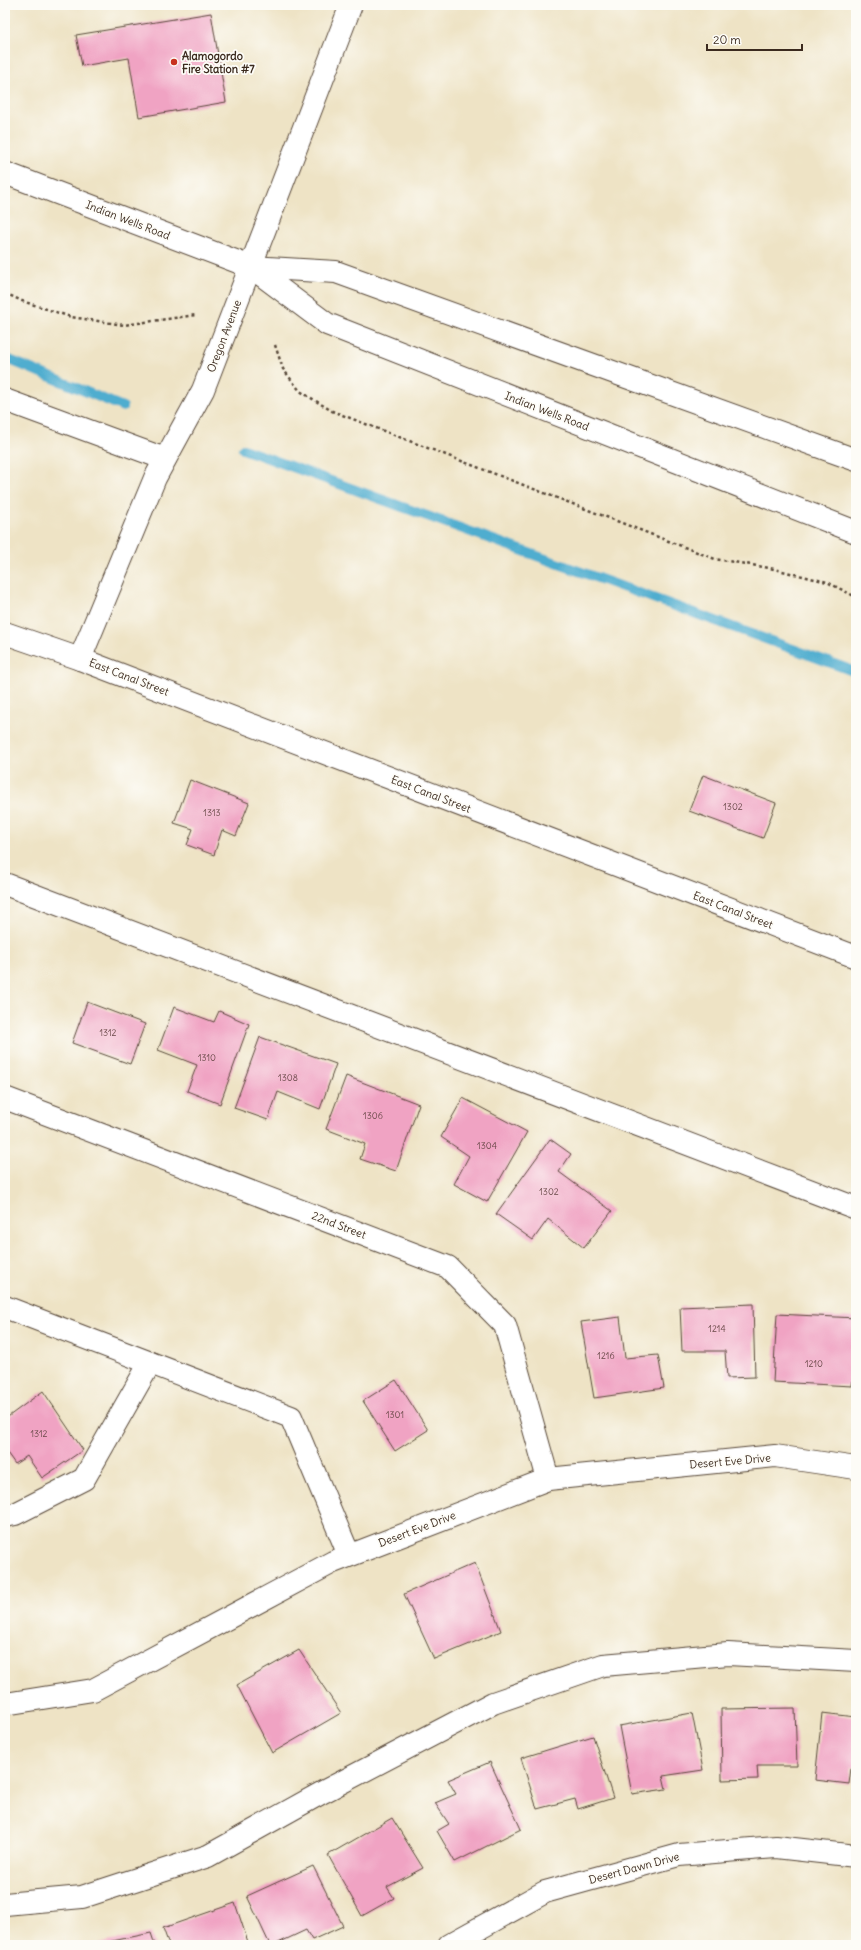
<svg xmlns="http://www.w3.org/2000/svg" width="861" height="1950" font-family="Delius,sans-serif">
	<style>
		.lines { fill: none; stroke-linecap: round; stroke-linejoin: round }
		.stream { stroke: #50adcf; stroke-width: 10 }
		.building { fill: #f0a3c3 }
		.minor-casing { stroke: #564637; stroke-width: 24 }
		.major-casing { stroke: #564637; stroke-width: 24 }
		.path { stroke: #564637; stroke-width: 2.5; stroke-dasharray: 3 3; stroke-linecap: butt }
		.minor { stroke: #fff; stroke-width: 22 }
		.major { stroke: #fff; stroke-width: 22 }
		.poi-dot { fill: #c8321e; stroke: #fdfcf7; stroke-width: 1.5 }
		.labels { text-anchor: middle; stroke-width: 3.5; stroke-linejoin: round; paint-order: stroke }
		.number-label { font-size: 9px; fill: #684847 }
		.poi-label { font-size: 11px; font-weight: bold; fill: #3b2a1e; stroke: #fdfcf7; text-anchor: start }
		.street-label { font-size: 11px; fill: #3b2a1e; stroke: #fdfcf7 }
	</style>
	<rect width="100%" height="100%" fill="#fdfcf7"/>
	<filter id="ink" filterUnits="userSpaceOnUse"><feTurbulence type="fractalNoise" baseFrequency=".025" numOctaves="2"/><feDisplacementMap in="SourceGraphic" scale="8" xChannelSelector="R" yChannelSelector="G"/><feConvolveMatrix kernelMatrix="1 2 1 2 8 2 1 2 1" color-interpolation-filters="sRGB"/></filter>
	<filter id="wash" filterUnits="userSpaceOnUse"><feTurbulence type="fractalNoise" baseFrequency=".012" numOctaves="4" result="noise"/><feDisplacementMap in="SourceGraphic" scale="16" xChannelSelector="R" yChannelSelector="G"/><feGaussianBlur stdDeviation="0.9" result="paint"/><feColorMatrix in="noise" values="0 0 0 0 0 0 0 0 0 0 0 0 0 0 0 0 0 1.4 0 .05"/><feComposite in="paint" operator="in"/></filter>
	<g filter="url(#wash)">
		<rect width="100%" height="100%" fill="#eee3c5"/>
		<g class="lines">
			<g class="stream">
				<path d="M5 358 123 407"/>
				<path d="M243 449 856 672"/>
			</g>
		</g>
		<g id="blocks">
			<g class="building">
				<path d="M211 13 226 102 139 117 129 58 82 66 76 35Z"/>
				<path d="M703 775 776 803 763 838 689 811Z"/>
				<path d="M190 780 249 803 236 836 222 830 214 855 187 845 193 829 174 823Z"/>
				<path d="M87 1002 145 1024 130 1064 72 1043Z"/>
				<path d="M174 1007 214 1022 219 1011 249 1024 220 1104 187 1091 197 1065 158 1050Z"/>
				<path d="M260 1037 336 1064 320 1109 278 1092 268 1120 234 1108Z"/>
				<path d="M346 1076 419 1104 396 1171 360 1159 365 1144 326 1129Z"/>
				<path d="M463 1098 527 1132 487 1202 454 1184 469 1156 441 1137Z"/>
				<path d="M550 1139 571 1154 559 1172 612 1211 584 1248 548 1219 533 1240 496 1214Z"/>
				<path d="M753 1304 755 1377 727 1378 725 1351H682L680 1307Z"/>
				<path d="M777 1314 856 1318V1347L852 1386 773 1382Z"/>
				<path d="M620 1317 625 1358 658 1355 664 1388 594 1398 581 1322Z"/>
				<path d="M396 1380 428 1430 395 1451 363 1401Z"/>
				<path d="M43 1391 83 1450 42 1478 27 1456 15 1464 5 1450V1419Z"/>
				<path d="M475 1563 501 1631 434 1659 404 1594Z"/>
				<path d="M299 1650 341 1713 272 1753 237 1685Z"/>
				<path d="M795 1708 797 1766H757L758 1779 722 1780 721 1709Z"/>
				<path d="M692 1713 703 1770 663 1776 666 1789 632 1794 619 1726Z"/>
				<path d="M822 1713 856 1717V1769L851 1768 849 1784 815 1780Z"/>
				<path d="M593 1736 613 1798 578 1809 575 1799 537 1809 521 1758Z"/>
				<path d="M490 1762 521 1829 455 1862 437 1831 449 1824 435 1803 456 1794 448 1780Z"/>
				<path d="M392 1818 423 1868 387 1887 394 1898 362 1916 328 1855Z"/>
				<path d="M313 1866 343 1926 312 1940 306 1930 274 1945H270L247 1896Z"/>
				<path d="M235 1903 249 1945H169L163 1928Z"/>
				<path d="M151 1933 155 1945H98V1944Z"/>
			</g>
		</g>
	</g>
	<g filter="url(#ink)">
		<use href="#blocks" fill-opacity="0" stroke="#564637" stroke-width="1"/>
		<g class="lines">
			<g class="minor-casing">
				<g id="minor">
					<path d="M5 400 165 459"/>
					<path d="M5 633 80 659 856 957"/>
					<path d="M80 659 155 478 203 390 351 5"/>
					<path d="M5 884 856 1208"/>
					<path d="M5 1098 448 1267 505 1325 548 1479"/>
					<path d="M5 1307 291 1417 349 1555"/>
					<path d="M5 1516 15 1514 84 1479 150 1363"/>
					<path d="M5 1704 93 1690 333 1562 548 1479 775 1456 856 1468"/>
					<path d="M5 1904 82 1897 208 1856 323 1792 493 1703 603 1665 728 1654 856 1661"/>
					<path d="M449 1945 545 1892 679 1855 776 1847 856 1856"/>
				</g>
			</g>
			<g class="major-casing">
				<g id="major">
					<path d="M5 173 251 267 327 324 856 532"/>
					<path d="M251 267 336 272 856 460"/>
				</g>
			</g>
			<g class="path">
				<path d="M5 293 22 301 71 317 124 325 196 315"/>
				<path d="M275 345 283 369 300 391 332 411 715 559 770 568 827 582 856 597"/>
			</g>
			<use href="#minor" class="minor"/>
			<use href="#major" class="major"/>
		</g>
	</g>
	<circle class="poi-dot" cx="174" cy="62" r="4"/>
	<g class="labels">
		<g class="number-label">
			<text x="733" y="810">1302</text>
			<text x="212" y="816">1313</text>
			<text x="108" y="1036">1312</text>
			<text x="207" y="1061">1310</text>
			<text x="288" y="1081">1308</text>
			<text x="373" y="1119">1306</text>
			<text x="487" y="1149">1304</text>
			<text x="549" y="1195">1302</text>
			<text x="717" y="1332">1214</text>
			<text x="606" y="1359">1216</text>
			<text x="814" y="1367">1210</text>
			<text x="395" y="1418">1301</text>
			<text x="39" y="1437">1312</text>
		</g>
		<g class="poi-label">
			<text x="182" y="60">Alamogordo<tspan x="182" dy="13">Fire Station #7</tspan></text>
		</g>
		<g class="street-label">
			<text transform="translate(128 220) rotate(21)" y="4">Indian Wells Road</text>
			<text transform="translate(224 336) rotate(-69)" y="4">Oregon Avenue</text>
			<text transform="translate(547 411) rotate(21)" y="4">Indian Wells Road</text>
			<text transform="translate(129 677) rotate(21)" y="4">East Canal Street</text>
			<text transform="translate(431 794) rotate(21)" y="4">East Canal Street</text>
			<text transform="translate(733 910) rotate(21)" y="4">East Canal Street</text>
			<text transform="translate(339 1225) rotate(21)" y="4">22nd Street</text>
			<text transform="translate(730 1461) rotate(-5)" y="4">Desert Eve Drive</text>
			<text transform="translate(417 1529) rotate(-21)" y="4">Desert Eve Drive</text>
			<text transform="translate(634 1868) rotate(-15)" y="4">Desert Dawn Drive</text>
		</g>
	</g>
	<rect width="861" height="1950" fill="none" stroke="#fdfcf7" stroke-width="20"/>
	<path d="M707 44v6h95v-6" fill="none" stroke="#3b2a1e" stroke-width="2"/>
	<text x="713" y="44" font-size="12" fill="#3b2a1e" stroke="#fdfcf7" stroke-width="3" paint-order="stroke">20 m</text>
</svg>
